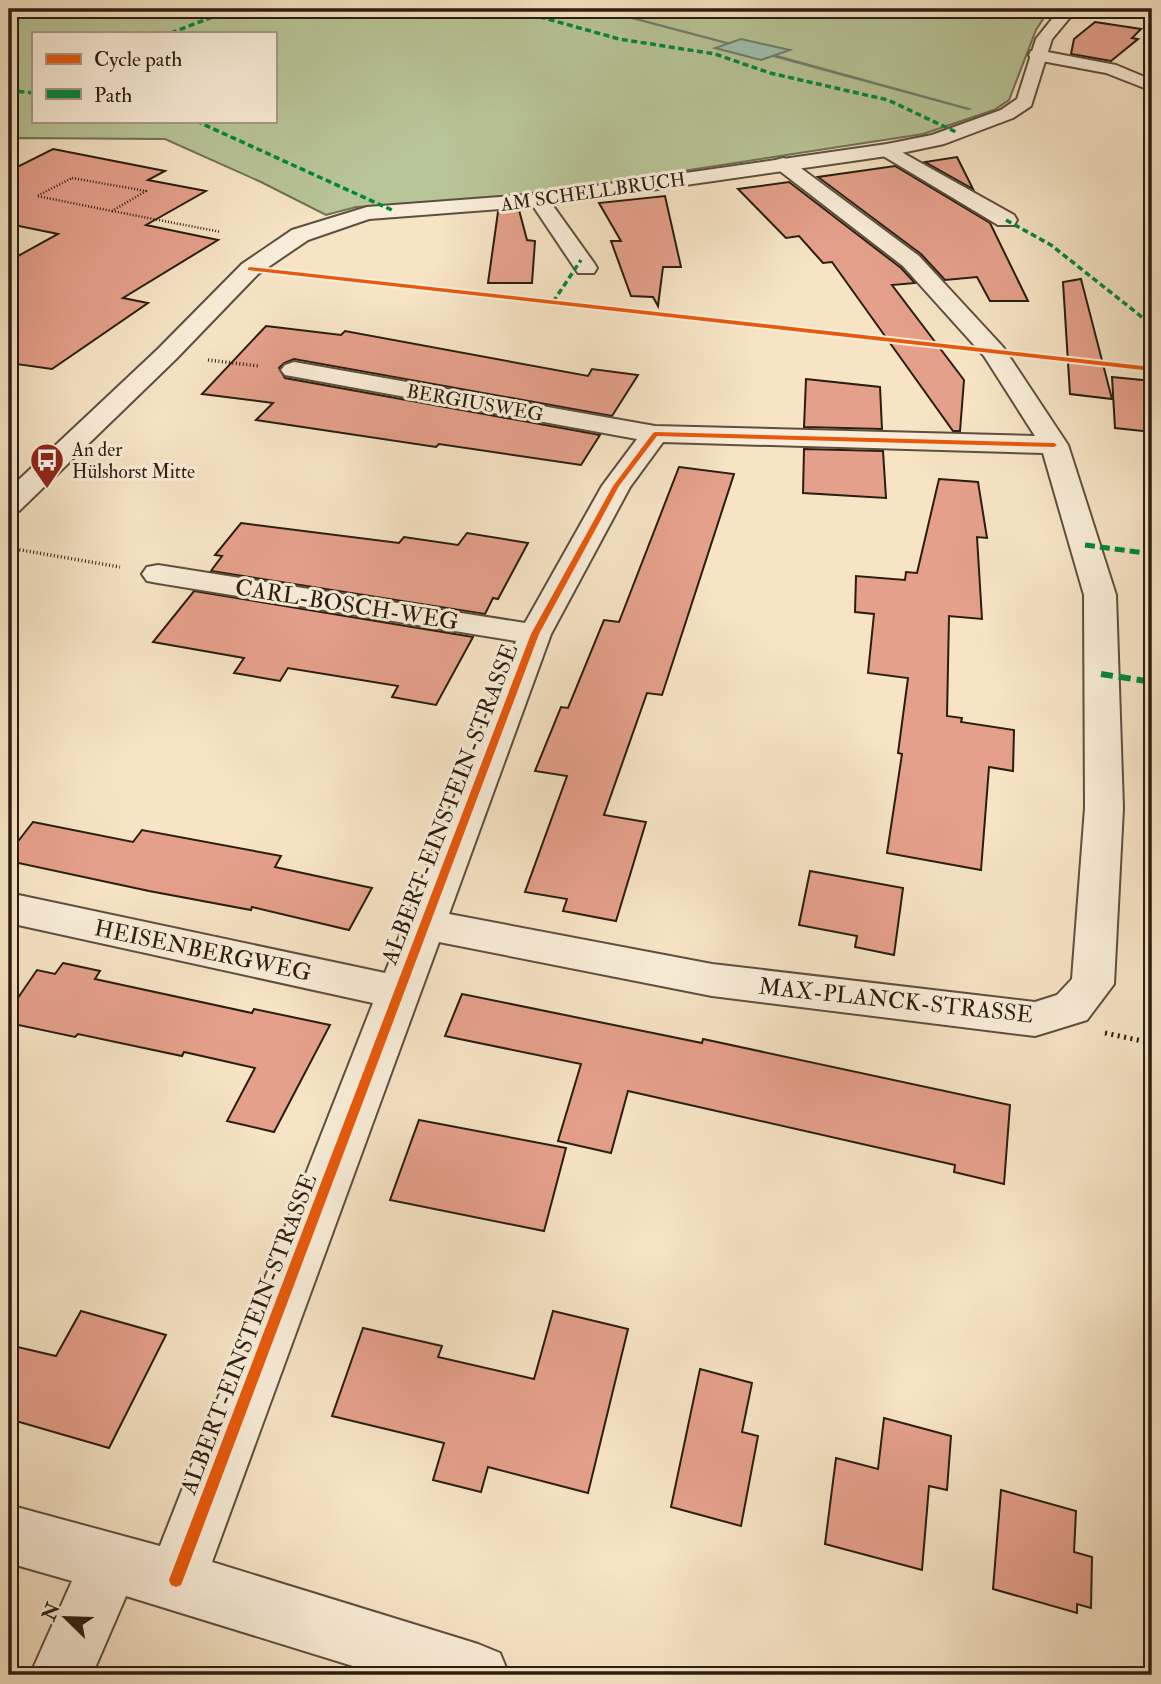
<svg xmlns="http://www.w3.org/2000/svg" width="1161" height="1684" font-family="'IM FELL Double Pica',serif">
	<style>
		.green { fill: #b8c598; stroke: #717154; stroke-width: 2; fill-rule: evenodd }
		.water { fill: #9ebfae; stroke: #707e6f; stroke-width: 2 }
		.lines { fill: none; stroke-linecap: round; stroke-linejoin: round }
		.stream { fill: #707e6f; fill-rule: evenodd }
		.building { fill: #e5a08b; stroke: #2a1d11; stroke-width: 2 }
		.minor-casing { stroke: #5d4f3e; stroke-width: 4 }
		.tertiary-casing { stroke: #5d4f3e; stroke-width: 4 }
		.path-far2 { stroke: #2a1d11; stroke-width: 2.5; stroke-dasharray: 1 2; stroke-linecap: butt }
		.path-far1 { stroke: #2a1d11; stroke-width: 3.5; stroke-dasharray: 1 2.5; stroke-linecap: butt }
		.path { stroke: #2a1d11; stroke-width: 5; stroke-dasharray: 2 4.5; stroke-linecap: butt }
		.minor { fill: #f9edd9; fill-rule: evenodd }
		.tertiary { fill: #f9edd9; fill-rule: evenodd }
		.quiet-far2 { stroke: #00873e; stroke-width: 3.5; stroke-dasharray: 6 3.5; stroke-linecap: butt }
		.quiet-far1 { stroke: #00873e; stroke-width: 5; stroke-dasharray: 10 5; stroke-linecap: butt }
		.quiet { stroke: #00873e; stroke-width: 6; stroke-dasharray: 12 6; stroke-linecap: butt }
		.cycleway-casing { stroke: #f9edd9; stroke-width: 4 }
		.cycleway { fill: #e8590c; fill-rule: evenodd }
		.labels { text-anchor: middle; stroke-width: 6; stroke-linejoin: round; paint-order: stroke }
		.far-street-label { font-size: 19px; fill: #2a1d11; stroke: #f9edd9 }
		.far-poi-label { font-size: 19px; fill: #2a1d11; stroke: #f9edd9; text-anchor: start }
		.street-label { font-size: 23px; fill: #2a1d11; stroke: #f9edd9 }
	</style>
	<rect width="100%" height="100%" fill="#f6e4c5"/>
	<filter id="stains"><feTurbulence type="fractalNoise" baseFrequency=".00286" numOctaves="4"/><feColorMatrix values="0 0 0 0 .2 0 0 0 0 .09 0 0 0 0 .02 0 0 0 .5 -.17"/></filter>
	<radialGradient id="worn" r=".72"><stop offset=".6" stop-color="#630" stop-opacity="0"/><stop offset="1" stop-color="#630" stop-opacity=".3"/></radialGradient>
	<path class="green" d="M9 9H1056L1045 16 1036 30 1009 100 994 110 923 134 592 185 481 200 356 207 326 215 261 182 165 139 18 138 9 142ZM33 33H275V121H33Z"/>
	<path class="water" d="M741 39 790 50 761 60 715 48Z"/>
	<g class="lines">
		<g class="stream">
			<path d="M594 9H603L731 43 726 44Z"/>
			<path d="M773 55H777L973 109 968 110 773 57Z"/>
		</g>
	</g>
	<g class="building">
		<path d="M1095 22 1141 29 1132 38 1138 39 1111 61 1071 54 1074 39Z"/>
		<path d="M53 149 165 171 148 180 206 191 146 225 218 240 123 298 148 303 52 369 9 363V261L58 234 9 224V171Z"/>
		<path d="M957 157 973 189 925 162Z"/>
		<path d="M895 166 990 223 1028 301H990L977 277 945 280 921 254 818 177Z"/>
		<path d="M789 182 901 268 915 283 892 285 964 380 960 431H953L832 262 823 263 799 236 786 238 738 189Z"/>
		<path d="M665 196 681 267H663L658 306 653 297 631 296 611 241H621L599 203Z"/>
		<path d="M519 210 527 240 535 241 532 283H488L498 212Z"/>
		<path d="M1081 279 1112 399 1070 394 1063 282Z"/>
		<path d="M266 326 341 335 345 331 588 376 592 369 638 375 612 416 294 359 284 363 279 368 285 378 600 435 581 465 439 444 436 447 256 420 273 403 202 394Z"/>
		<path d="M1112 377 1152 381V432L1115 428Z"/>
		<path d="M806 379 880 387 882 429 804 427Z"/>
		<path d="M804 449 883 451 886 498 803 493Z"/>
		<path d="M679 467 734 474 662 695 647 693 604 815 646 822 616 921 563 911 567 899 525 892 567 776 535 771 561 707 568 708 604 620 619 622Z"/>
		<path d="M939 479 978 482 987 538 977 537 982 619 949 616 947 716 962 718 961 722 1014 730 1013 771 989 767 981 870 887 853 902 754 898 753 908 678 868 673 874 614 855 612 856 576 905 580 906 572 917 573Z"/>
		<path d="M241 523 399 543 404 537 458 545 467 533 528 543 498 599 493 598 485 614 211 571 222 556 215 555Z"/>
		<path d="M194 591 473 637 436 705 392 697 398 686 288 668 280 681 234 673 244 658 153 642Z"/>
		<path d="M33 822 133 842 142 830 281 856 275 867 372 888 349 930 252 907 251 910 149 891 9 861V853Z"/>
		<path d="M810 871 903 888 894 955 855 947 857 936 799 925Z"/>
		<path d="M63 963 100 971 95 979 252 1013 254 1009 330 1025 274 1132 227 1121 255 1068 184 1052 182 1056 78 1034 75 1037 9 1023V1011L37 970 55 974Z"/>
		<path d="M462 994 702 1043 703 1039 1010 1105 1004 1184 954 1172 955 1165 628 1091 611 1153 558 1141 581 1064 445 1036Z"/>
		<path d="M419 1120 566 1148 544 1231 390 1200Z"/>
		<path d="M81 1311 166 1335 109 1448 9 1419V1345L56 1356Z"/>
		<path d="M553 1311 628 1329 588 1493 488 1467 481 1492 433 1480 444 1443 332 1416 363 1328 442 1346 438 1357 534 1379Z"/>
		<path d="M700 1369 752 1383 742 1432 758 1436 741 1526 671 1507Z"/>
		<path d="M884 1418 951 1436 947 1490 929 1486 922 1570 825 1544 836 1458 878 1469Z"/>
		<path d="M1001 1490 1076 1511 1074 1552 1092 1557 1091 1608 1077 1604V1613L993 1589Z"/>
	</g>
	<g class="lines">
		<g class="minor-casing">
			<g id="minor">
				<path d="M1037 50 1116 65 1152 80V91L1106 73 1031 59 1029 55 1031 51Z"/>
				<path d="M887 144 1014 215 1017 220 1014 225H998L880 154 877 150Z"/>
				<path d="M783 158 790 160 919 256 1003 347 1068 445 1116 595 1123 808 1114 984 1087 1020 1035 1036 712 996 439 942 212 1562 478 1644 500 1653 509 1675H382L126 1596 92 1675H30L72 1581 9 1563V1505L160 1546 373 1003 9 923V893L385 973 516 641 158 583 147 581 142 574 147 567 158 565 525 623 602 486 637 439 285 375 281 370 285 365 294 362 655 426 1035 436 984 356 903 266 776 168 773 164 776 160ZM663 442 1043 453 1084 595 1085 808 1072 979 1057 995 1035 1002 712 964 449 914 551 634 630 487Z"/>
				<path d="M539 194 546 196 594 263 597 268 594 273H578L529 200 532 196Z"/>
			</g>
		</g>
		<g class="tertiary-casing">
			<path id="tertiary" d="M1060 9H1077L1052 39 1031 106 1013 118 944 144 887 156 539 206 369 219 308 240 258 274 176 359 19 511 9 514V489L158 349 242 264 292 230 367 207 539 194 887 144 932 135 1001 110 1017 99 1036 39Z"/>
		</g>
		<g class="path-far2">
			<path d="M72 178 146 191 112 211 37 196Z"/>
			<path d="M112 211 221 232"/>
		</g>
		<g class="path-far1">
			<path d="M208 360 259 366"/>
			<path d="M9 548 120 567"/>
		</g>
		<path class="path" d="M1105 1033 1152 1043"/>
		<use href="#minor" class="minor"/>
		<use href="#tertiary" class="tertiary"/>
		<g class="quiet-far2">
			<path d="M512 9 619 39 715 54 770 73 888 100 958 133"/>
			<path d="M171 33 233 9"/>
			<path d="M9 90 33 93"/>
			<path d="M196 121 394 211"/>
			<path d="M1006 220 1051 245 1152 325"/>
			<path d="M553 302 581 260"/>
		</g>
		<path class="quiet-far1" d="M1085 545 1152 554"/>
		<path class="quiet" d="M1101 674 1152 682"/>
		<g class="cycleway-casing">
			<g id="cycleway">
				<path d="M250 267 1152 367V371L248 270V268Z"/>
				<path d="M655 432 1054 443 1057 445 1054 447 657 436 619 486 539 634 183 1580 181 1585 176 1587 171 1585 169 1580 531 634 613 486 653 433Z"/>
			</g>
		</g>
		<use href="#cycleway" class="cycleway"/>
	</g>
	<defs>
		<g id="bus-pin" transform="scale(1.75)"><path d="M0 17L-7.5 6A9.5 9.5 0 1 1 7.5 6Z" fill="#8f2418" stroke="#f9edd9"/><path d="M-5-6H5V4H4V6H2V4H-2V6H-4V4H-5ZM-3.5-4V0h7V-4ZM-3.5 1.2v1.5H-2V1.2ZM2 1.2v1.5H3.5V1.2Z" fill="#fff"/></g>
	</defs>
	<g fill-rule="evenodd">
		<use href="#bus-pin" x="47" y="460"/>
	</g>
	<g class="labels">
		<g class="far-street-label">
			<text transform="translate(593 191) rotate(-8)" y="7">AM SCHELLBRUCH</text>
			<text transform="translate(475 402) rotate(10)" y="7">BERGIUSWEG</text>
		</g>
		<g class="far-poi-label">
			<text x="72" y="456">An der<tspan x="72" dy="22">Hülshorst Mitte</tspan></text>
		</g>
		<g class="street-label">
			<text transform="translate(347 604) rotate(9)" y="8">CARL-BOSCH-WEG</text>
			<text transform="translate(449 804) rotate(-69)" y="8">ALBERT-EINSTEIN-STRASSE</text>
			<text transform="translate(203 950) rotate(12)" y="8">HEISENBERGWEG</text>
			<text transform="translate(896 1000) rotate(6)" y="8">MAX-PLANCK-STRASSE</text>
			<text transform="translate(248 1334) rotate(-69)" y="8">ALBERT-EINSTEIN-STRASSE</text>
		</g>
	</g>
	<rect width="1161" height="1684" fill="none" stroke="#f6e4c5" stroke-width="35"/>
	<rect x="10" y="10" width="1140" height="1663" fill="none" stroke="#2a1d11" stroke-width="3.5"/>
	<rect x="18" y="18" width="1126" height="1649" fill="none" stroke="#2a1d11" stroke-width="2"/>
	<rect x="32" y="32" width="245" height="91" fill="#f9edd9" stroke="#a69a89" stroke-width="2"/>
	<rect x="46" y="54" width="35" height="10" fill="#e8590c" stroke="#a69a89" stroke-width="2"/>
	<text x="94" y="66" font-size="21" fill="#2a1d11">Cycle path</text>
	<rect x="46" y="89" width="35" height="10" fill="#00873e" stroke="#a69a89" stroke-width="2"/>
	<text x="94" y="102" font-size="21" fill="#2a1d11">Path</text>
	<g transform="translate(66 1618) rotate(293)" stroke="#f9edd9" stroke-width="5" paint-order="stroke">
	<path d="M0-5L12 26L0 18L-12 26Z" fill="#2a1d11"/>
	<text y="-10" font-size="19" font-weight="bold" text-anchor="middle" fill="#2a1d11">N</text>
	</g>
	<rect width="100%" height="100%" filter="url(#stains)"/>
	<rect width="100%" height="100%" fill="url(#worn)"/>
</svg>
